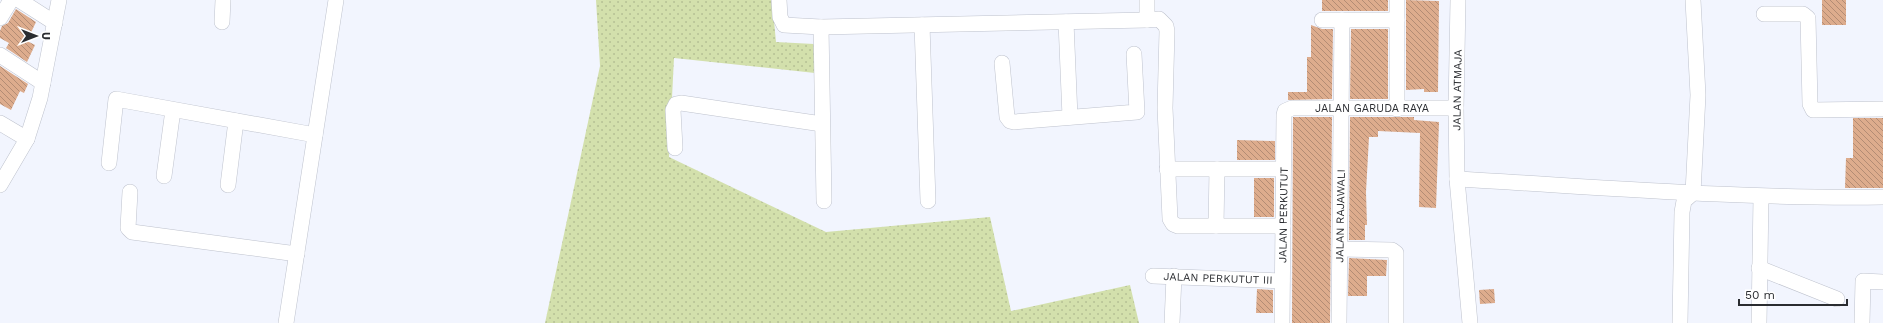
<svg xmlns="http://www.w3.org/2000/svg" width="1883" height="323" font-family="'Work Sans',sans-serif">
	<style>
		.grass { fill: url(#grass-dots) }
		.building { fill: url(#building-back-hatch) }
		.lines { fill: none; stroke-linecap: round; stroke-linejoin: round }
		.minor-casing { stroke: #bec2cd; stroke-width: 16 }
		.minor { stroke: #fff; stroke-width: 15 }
		.labels { text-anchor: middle; stroke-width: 3; stroke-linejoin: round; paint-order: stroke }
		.street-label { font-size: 11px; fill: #2a2c30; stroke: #fff }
	</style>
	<defs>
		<pattern id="grass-dots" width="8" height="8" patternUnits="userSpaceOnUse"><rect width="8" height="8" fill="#d3e0ac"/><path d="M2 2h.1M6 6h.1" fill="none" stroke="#b5c094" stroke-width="1.8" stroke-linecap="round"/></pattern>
		<pattern id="building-back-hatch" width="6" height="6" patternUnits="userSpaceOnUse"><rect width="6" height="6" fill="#ddac8d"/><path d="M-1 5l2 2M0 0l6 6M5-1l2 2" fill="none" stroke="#b38c74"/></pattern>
	</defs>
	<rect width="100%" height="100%" fill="#f2f5fe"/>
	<path class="grass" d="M596 0H772L776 42 814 44 815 73 674 58 669 157 826 232 990 217 1011 311 1130 285 1139 323H545L600 66Z"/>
	<g class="building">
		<rect x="1322" y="0" width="66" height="11"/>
		<path d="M1406 0 1439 1 1438 92H1424V89L1406 90Z"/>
		<rect x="1822" y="0" width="24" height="25"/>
		<path d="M16 9 36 22 27 41 35 45 27 62 6 48 9 43 0 38V31L2 26 8 23Z"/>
		<path d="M1311 25 1322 29H1333L1332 99 1288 100V92H1307V57H1311Z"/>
		<path d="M1351 29H1388V99H1350Z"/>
		<path d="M0 66 28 84 24 93 20 91 11 110 0 104Z"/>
		<path d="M1293 117H1332L1330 323H1292Z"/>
		<path d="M1350 117H1414V120L1439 122 1436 208 1419 207 1420 133 1378 131V137H1369L1366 192 1367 225H1365V240H1349Z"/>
		<path d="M1853 118H1883V188H1845L1846 158H1853Z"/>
		<path d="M1237 140 1275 141V160H1237Z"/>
		<rect x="1254" y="178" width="20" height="39"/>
		<path d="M1349 258 1387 260 1386 276H1367V296H1348Z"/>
		<path d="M1257 289 1273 290V313H1256Z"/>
		<path d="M1494 289 1495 303 1480 304 1479 290Z"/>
	</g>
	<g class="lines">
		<g class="minor-casing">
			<g id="minor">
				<path d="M19 0 55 23"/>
				<path d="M779 0 780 17 784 25 821 27 1147 20V0"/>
				<path d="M1458 0 1456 108 1457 179 1470 323"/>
				<path d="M1764 14H1803L1808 18 1810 104 1813 110 1883 109"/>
				<path d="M0 18 11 0"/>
				<path d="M1147 20 1159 19 1166 26 1167 31 1165 108 1170 219 1173 224 1178 226H1283"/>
				<path d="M1322 20H1342"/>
				<path d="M222 22 223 0"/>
				<path d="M1066 22 1070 117"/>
				<path d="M922 25 928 201"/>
				<path d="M821 27 824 201"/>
				<path d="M0 55 43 83"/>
				<path d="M1002 63 1007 117 1010 121 1014 122 1137 112 1134 54"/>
				<path d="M1397 109V0"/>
				<path d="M0 123 27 139"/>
				<path d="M675 148 673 110 676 104 681 103 822 124"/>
				<path d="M109 163 116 99 315 135"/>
				<path d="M1167 169H1283"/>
				<path d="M164 176 173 110"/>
				<path d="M1457 179C1599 187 1741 199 1883 197"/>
				<path d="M0 185 27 139 40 98 59 0"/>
				<path d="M228 185 236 121"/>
				<path d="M130 192 128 228 132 232 297 254"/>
				<path d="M1216 226 1217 169"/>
				<path d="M1340 249 1392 250 1396 253V323"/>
				<path d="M1759 268 1837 299"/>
				<path d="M1153 276 1282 281"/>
				<path d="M286 323 336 0"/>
				<path d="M1172 323 1174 276"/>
				<path d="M1282 323 1284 115 1285 111 1292 108H1456"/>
				<path d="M1339 323 1342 20H1397"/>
				<path d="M1680 323 1682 212 1684 201 1693 193 1698 95 1693 0"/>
				<path d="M1759 323 1761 197"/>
				<path d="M1862 323 1863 281 1883 282"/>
			</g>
		</g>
		<use href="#minor" class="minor"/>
	</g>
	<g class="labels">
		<g class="street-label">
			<text transform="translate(1457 90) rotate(-89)" y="4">JALAN ATMAJA</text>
			<text x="1372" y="112">JALAN GARUDA RAYA</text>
			<text transform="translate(1283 215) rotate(-89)" y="4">JALAN PERKUTUT</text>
			<text transform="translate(1340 216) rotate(-89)" y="4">JALAN RAJAWALI</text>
			<text transform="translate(1218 278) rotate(2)" y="4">JALAN PERKUTUT III</text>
		</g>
	</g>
	<g transform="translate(36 36) rotate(90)" stroke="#ffffff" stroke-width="3" paint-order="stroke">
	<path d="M0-3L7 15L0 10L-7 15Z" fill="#2a2c30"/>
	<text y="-6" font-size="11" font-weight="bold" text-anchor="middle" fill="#2a2c30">U</text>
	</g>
	<path d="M1739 299v6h108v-6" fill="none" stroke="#2a2c30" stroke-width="2"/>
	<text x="1745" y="299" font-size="12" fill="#2a2c30" stroke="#ffffff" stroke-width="3" paint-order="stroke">50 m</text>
</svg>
